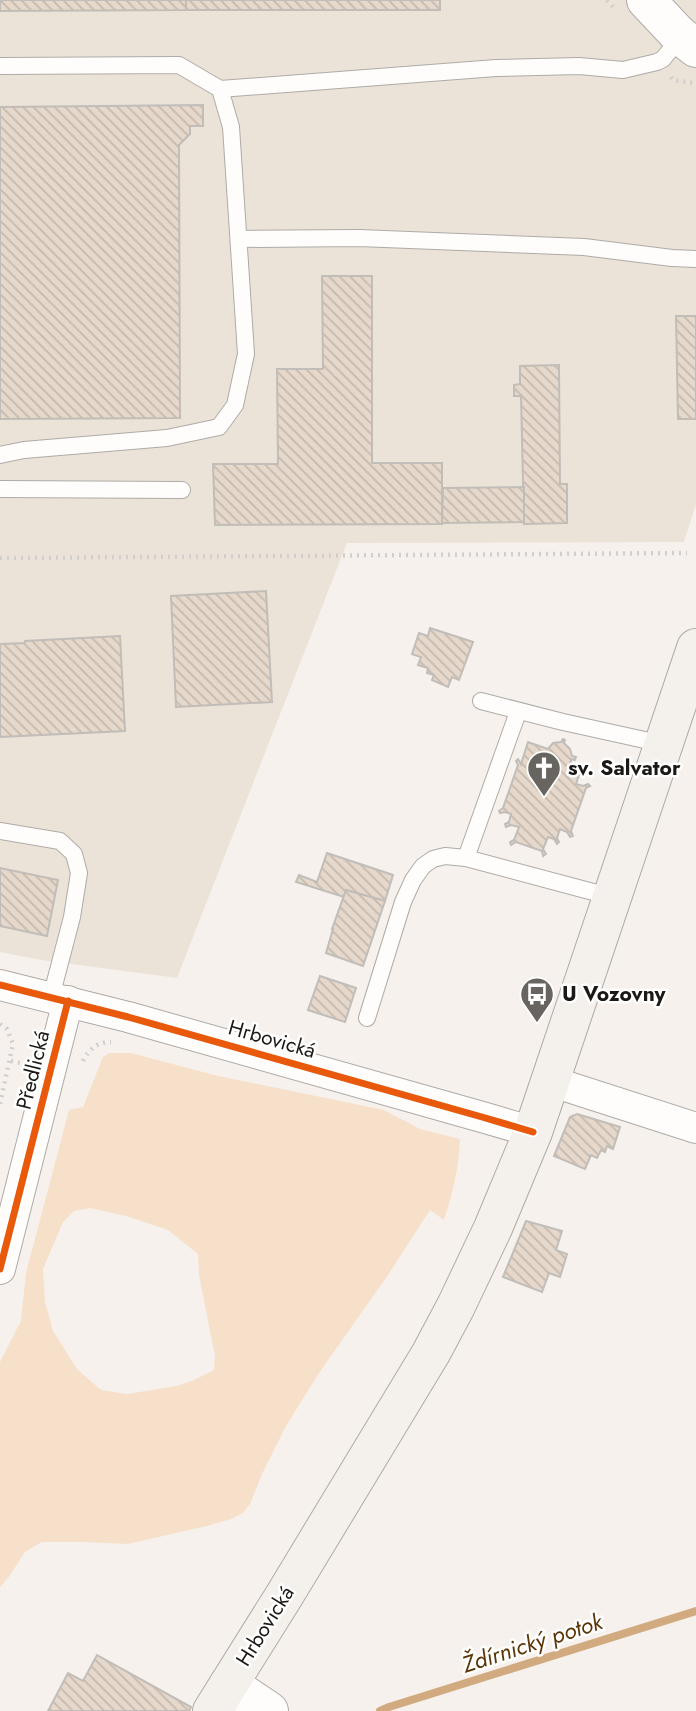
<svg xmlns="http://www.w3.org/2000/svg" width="696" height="1711" font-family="Jost,sans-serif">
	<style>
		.built { fill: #ece3d8 }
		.grass { fill: #f7e0ca; fill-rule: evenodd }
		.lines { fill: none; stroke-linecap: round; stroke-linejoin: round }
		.stream { stroke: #d2aa80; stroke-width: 8 }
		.building { fill: url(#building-back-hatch); stroke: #c1bdb9; stroke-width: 2 }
		.service-casing { stroke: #aeaba7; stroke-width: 18 }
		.minor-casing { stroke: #aeaba7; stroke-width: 32 }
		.tertiary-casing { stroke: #aeaba7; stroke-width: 40 }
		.secondary-casing { stroke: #aeaba7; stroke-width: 40 }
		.path { stroke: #d1cfce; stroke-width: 4.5; stroke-dasharray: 2 5; stroke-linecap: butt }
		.service { stroke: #fefdfc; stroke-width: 16 }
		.minor { stroke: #fefdfc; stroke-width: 30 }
		.tertiary { stroke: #fefdfc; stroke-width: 38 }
		.secondary { stroke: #f4f0ec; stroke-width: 38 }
		.cycleway-casing { stroke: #fff; stroke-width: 11 }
		.cycleway { stroke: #e8590c; stroke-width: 7 }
		.labels { text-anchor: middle; stroke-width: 5; stroke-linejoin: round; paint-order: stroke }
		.poi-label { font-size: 21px; font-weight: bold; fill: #1b1815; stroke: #fff; text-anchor: start }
		.street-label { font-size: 21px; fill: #1b1815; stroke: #fff }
		.water-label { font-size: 23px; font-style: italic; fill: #5a3505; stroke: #fff }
	</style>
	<defs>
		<pattern id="building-back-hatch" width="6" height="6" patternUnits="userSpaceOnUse" patternTransform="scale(1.75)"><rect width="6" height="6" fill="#e6d8cb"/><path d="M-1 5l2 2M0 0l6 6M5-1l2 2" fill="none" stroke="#c5b9ad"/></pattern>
	</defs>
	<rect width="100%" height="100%" fill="#f6f1ec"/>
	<path class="built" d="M0 0H696V504L684 542 347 543 177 978 41 960 0 952Z"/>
	<path class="grass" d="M109 1053H131L218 1076 384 1110 420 1129 460 1139C459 1167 453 1192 444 1220L430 1210 388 1275 319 1373 286 1426 262 1474 250 1504 243 1513 231 1519 207 1526 128 1544 84 1542H42L25 1552 8 1578 0 1587V1362L21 1321 26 1273 69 1110 83 1107 103 1057ZM90 1208 126 1216 168 1230 198 1254 199 1275 215 1356 214 1370 194 1380 177 1386 127 1394 101 1390 77 1369 53 1331 45 1302 43 1269 63 1222 74 1211Z"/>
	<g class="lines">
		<path class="stream" d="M380 1711 389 1707 696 1611"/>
	</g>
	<g class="building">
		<path d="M0 0H186V10L0 11Z"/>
		<rect x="186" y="0" width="254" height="10"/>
		<path d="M203 105V126H190V134L179 145 180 418 0 419V107Z"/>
		<path d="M322 276H372V463H442V524L215 525 213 464H278L277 369H323Z"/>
		<path d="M676 316H696V419H678Z"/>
		<path d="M559 365 560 484H567V523L524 524 521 396H514V385L520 384V366Z"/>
		<path d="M524 487V522L442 523 443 488Z"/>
		<path d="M266 591 272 702 176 707 171 596Z"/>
		<path d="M430 628 473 642 459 680 452 677 448 687 432 680 434 675 427 673 428 668 418 665 421 657 412 654 419 633 428 636Z"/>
		<path d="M120 636 125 731 0 737V644L25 643V641Z"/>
		<path d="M563 739 565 740 564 743 570 749 572 756 576 757 575 760 572 759 568 768 577 771 582 769 584 773 579 775 576 784 583 786 588 784 590 786 586 788 571 831 573 836 570 837 567 832 560 829 557 838 559 842 557 844 554 839 548 837 543 849 546 854 543 856 542 851 516 842 511 845 510 842 514 840 519 827 511 825 506 827 505 824 509 822 511 814 505 812 500 813 499 811 503 808 518 765 516 761 518 759 521 764 528 742 548 749 553 743 561 742Z"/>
		<path d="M327 853 393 875 385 901 346 890 344 897 296 882 299 875 317 882Z"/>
		<path d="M0 868 58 880 47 936 0 926Z"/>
		<path d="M346 890 385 901 363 966 326 953 333 929H332Z"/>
		<path d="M320 976 356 988 345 1022 308 1010Z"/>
		<path d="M577 1114 620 1127 613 1149 607 1146 605 1152 601 1150 597 1158 591 1155 585 1169 554 1156 570 1117Z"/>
		<path d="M526 1221 562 1231 556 1250 567 1254 560 1277 549 1273 542 1292 503 1277Z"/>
		<path d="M97 1655 191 1707 189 1711H48L68 1673 83 1681Z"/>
	</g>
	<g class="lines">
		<g class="service-casing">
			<g id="service">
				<path d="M0 66 179 65 220 89 231 127 246 354 235 405 219 427 167 438 24 450 0 455"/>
				<path d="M220 89 496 68 579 66 623 70 657 62 663 59 675 44 678 34"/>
				<path d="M239 239 359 238 584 247 672 258 696 259"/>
				<path d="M0 489 182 490"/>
				<path d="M481 701 563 722 663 744"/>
				<path d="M0 831 60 841 74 854 79 873 72 917 51 997"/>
				<path d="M466 858 518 712"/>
				<path d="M367 1018 403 902 413 880 423 866 433 859 445 856 466 858 612 897"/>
			</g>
		</g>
		<g class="minor-casing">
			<g id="minor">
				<path d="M0 985 128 1017 482 1117 533 1132"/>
				<path d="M550 1081 696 1128"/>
				<path d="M0 1269 68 1001"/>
			</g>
		</g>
		<g class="tertiary-casing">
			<g id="tertiary">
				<path d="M646 0 678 34 696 48"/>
				<path d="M229 1684 269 1711"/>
			</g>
		</g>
		<g class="secondary-casing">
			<path id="secondary" d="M212 1711 284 1596 431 1353 456 1306 493 1228 533 1132 696 648"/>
		</g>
		<g class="path">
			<path d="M607 0 616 10"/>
			<path d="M671 77 673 80 693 83 696 85"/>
			<path d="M0 558 687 553"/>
			<path d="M0 1024 7 1029 13 1044 0 1104"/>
			<path d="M11 1061 25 1064"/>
			<path d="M83 1061C89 1049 97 1042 111 1042"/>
		</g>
		<use href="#service" class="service"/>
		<use href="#minor" class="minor"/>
		<use href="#tertiary" class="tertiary"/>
		<use href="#secondary" class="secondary"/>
		<g class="cycleway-casing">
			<g id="cycleway">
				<path d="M0 985 128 1017 482 1117 533 1132"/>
				<path d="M0 1269 68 1001"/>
			</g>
		</g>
		<use href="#cycleway" class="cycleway"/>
	</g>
	<defs>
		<g id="church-pin" transform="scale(1.75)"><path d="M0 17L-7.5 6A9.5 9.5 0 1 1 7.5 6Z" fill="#686460" stroke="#fff"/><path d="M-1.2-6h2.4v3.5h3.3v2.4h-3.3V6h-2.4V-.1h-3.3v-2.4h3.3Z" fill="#fff"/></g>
		<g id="bus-pin" transform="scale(1.75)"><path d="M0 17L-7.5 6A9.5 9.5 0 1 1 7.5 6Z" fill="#686460" stroke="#fff"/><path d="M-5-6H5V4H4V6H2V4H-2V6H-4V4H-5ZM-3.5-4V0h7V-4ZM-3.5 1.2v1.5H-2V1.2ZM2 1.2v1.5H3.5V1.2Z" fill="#fff"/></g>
	</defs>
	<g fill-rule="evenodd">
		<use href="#church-pin" x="544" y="768"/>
		<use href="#bus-pin" x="537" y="994"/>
	</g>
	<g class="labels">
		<g class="poi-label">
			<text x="568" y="775">sv. Salvator</text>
			<text x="562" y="1001">U Vozovny</text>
		</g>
		<g class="street-label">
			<text transform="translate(272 1039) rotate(16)" y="7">Hrbovická</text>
			<text transform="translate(33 1070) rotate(-76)" y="7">Předlická</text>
			<text transform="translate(265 1626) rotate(-58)" y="7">Hrbovická</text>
		</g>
		<g class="water-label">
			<text transform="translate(532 1643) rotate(-18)" y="8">Ždírnický potok</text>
		</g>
	</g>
</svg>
